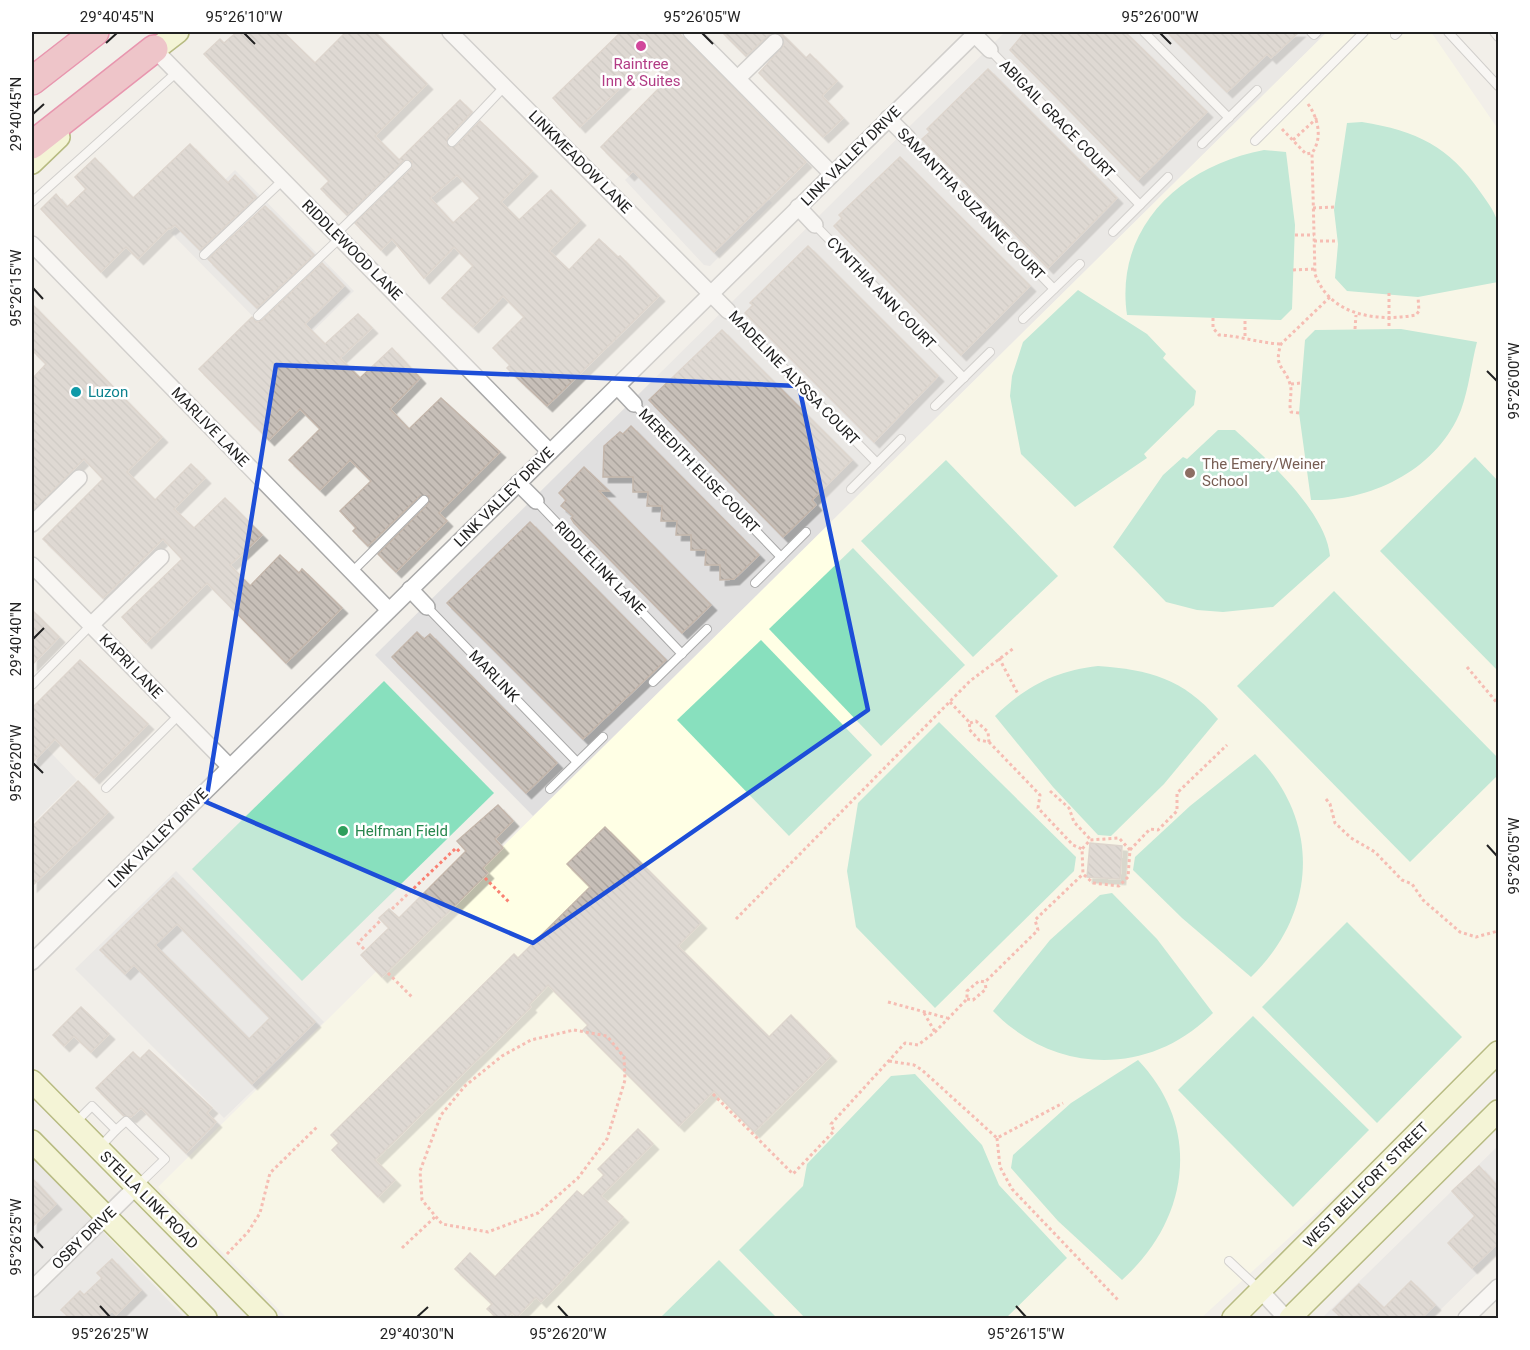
<svg xmlns="http://www.w3.org/2000/svg" width="1530" height="1350" font-family="Roboto,sans-serif">
	<style>
		.residential { fill: #e0dfdf }
		.education { fill: #ffffe5 }
		.pitch { fill: #88e0be }
		.building { fill: url(#building-back-hatch); stroke: #c4b6ab; stroke-width: 1.5; fill-rule: evenodd; filter: url(#shadow) }
		.lines { fill: none; stroke-linecap: round; stroke-linejoin: round }
		.lane-casing { stroke: #a9a9a9; stroke-width: 10 }
		.street-casing { stroke: #a9a9a9; stroke-width: 18 }
		.secondary-casing { stroke: #707d05; stroke-width: 24 }
		.highway-casing { stroke: #dc2a67; stroke-width: 30 }
		.path { stroke: #fa8072; stroke-width: 3; stroke-dasharray: 3 3; stroke-linecap: butt }
		.lane { stroke: #fff; stroke-width: 8 }
		.street { stroke: #fff; stroke-width: 15 }
		.secondary { stroke: #f7fabf; stroke-width: 21 }
		.highway { stroke: #e892a2; stroke-width: 27 }
		.marked { fill: none; stroke: #1d4ed8; stroke-width: 4.5; stroke-linejoin: round }
		.ticks { fill: none; stroke: #222; stroke-width: 2 }
		.hotel-dot { fill: #d1479c; stroke: #fff; stroke-width: 2 }
		.culture-dot { fill: #0f9aa8; stroke: #fff; stroke-width: 2 }
		.education-dot { fill: #8d6e63; stroke: #fff; stroke-width: 2 }
		.leisure-dot { fill: #2e9e5b; stroke: #fff; stroke-width: 2 }
		.labels { text-anchor: middle; stroke-width: 5; stroke-linejoin: round; paint-order: stroke }
		.hotel-label { font-size: 15px; fill: #b23c85; stroke: #fff }
		.street-label { font-size: 15px; fill: #222; stroke: #fff }
		.culture-label { font-size: 15px; fill: #0d838f; stroke: #fff; text-anchor: start }
		.education-label { font-size: 15px; fill: #785e54; stroke: #fff; text-anchor: start }
		.leisure-label { font-size: 15px; fill: #27864d; stroke: #fff; text-anchor: start }
		.neatline { fill: none; stroke: #222; stroke-width: 2 }
		.ticks-label { font-size: 15px; text-anchor: middle; fill: #222 }
	</style>
	<defs>
		<pattern id="building-back-hatch" width="6" height="6" patternUnits="userSpaceOnUse" patternTransform="scale(1.5)"><rect width="6" height="6" fill="#c7bfb8"/><path d="M-1 5l2 2M0 0l6 6M5-1l2 2" fill="none" stroke="#aba49e"/></pattern>
		<filter id="shadow"><feDropShadow dx="5.5" dy="5.5" stdDeviation="0" flood-color="#0004"/></filter>
	</defs>
	<rect width="100%" height="100%" fill="#f2efe9"/>
	<g class="residential">
		<path d="M1005 32H1327L533 816 375 655Z"/>
		<path d="M688 119 772 203 710 266 704 265 625 180Z"/>
		<path d="M235 170 354 291 290 354 171 233Z"/>
		<path d="M32 733 77 780 32 824Z"/>
		<path d="M176 871 324 1022 224 1118 75 969Z"/>
		<path d="M1498 1146V1253L1432 1318H1322Z"/>
		<path d="M32 1157 185 1318H32Z"/>
	</g>
	<path class="education" d="M1327 32H1431L1498 129V1043L1479 1065 1201 1318H287L158 1187Z"/>
	<g class="pitch">
		<path d="M1362 122C1417 131 1449 146 1481 193 1488 203 1497 214 1498 226 1501 244 1499 264 1498 282L1418 297 1347 291 1335 278 1338 244 1334 210 1347 123Z"/>
		<path d="M1264 150 1286 152 1295 225 1292 309 1281 320 1127 315C1114 226 1183 165 1264 150Z"/>
		<path d="M1078 290 1147 334 1166 354 1163 358 1196 391 1194 405 1144 454 1147 458 1075 507 1021 454 1010 396 1012 376 1023 342Z"/>
		<path d="M1401 329 1477 342C1471 365 1469 388 1461 410 1438 469 1371 502 1311 500L1299 413 1305 340 1315 330Z"/>
		<path d="M1218 430H1235C1267 459 1326 512 1330 556L1273 607 1223 612 1197 610 1166 602 1113 547 1163 475 1183 457 1187 459Z"/>
		<path d="M1475 457 1498 481V671L1380 551Z"/>
		<path d="M946 460 1058 576 973 657 861 541Z"/>
		<path d="M853 548 965 665 881 746 769 629Z"/>
		<path d="M1334 591 1498 758V775L1410 862 1237 686Z"/>
		<path d="M761 640 872 755 789 836 677 720Z"/>
		<path d="M1098 666C1150 670 1182 678 1218 719L1164 784 1111 836 1098 835 1053 787 995 716C1026 686 1055 671 1098 666Z"/>
		<path d="M384 681 494 793 302 981 192 869Z"/>
		<path d="M939 722 1076 857 1074 871 935 1008 856 927 847 871 858 803Z"/>
		<path d="M1255 754C1321 820 1318 912 1251 977L1182 918 1133 870 1135 857 1190 806Z"/>
		<path d="M1112 893 1157 939 1213 1013C1149 1077 1055 1075 993 1011L1050 940 1100 895Z"/>
		<path d="M1347 922 1462 1037 1377 1123 1262 1007Z"/>
		<path d="M1253 1016 1369 1130 1293 1207 1178 1090Z"/>
		<path d="M1138 1060C1203 1128 1189 1220 1122 1280L1058 1221 1011 1168 1013 1155 1071 1103Z"/>
		<path d="M915 1074 982 1145 999 1185 1067 1258 1006 1318H805L739 1250 803 1186 807 1164 891 1076Z"/>
		<path d="M719 1260 777 1318H660Z"/>
	</g>
	<g class="building">
		<path d="M237 32H283L315 63 346 32H375L427 84 375 136 399 160 460 100 472 112 447 138 448 146H456L480 121 532 171 501 202 519 220 551 190 580 220 549 251 569 270 599 239 618 257 620 256 659 296 547 406 507 368 510 365 493 348 524 317 503 296 473 327 442 298 473 266 454 247 424 278 392 239 381 250 355 223 411 169 412 161H403L347 215 321 189 329 181 204 54 220 39 224 43ZM457 175 480 198 453 223 430 198Z"/>
		<path d="M621 32H678L806 162 714 252 633 171 629 175 601 147 668 79 649 60 580 127 553 98Z"/>
		<path d="M722 32H780L806 58 810 54 837 81 822 96 843 118 823 137 759 73 784 45 782 35 773 32 769 35 746 56Z"/>
		<path d="M1025 32H1125L1207 112 1138 180 1010 50Z"/>
		<path d="M1167 32H1299L1271 58 1267 54 1227 92Z"/>
		<path d="M988 69 1117 198 1048 268 922 139 930 132 927 129Z"/>
		<path d="M190 144 228 183 235 175 256 197 200 250 175 225 170 229 169 228 138 259 126 247 101 272 41 209 56 194 67 207 86 189 75 177 95 158 133 198Z"/>
		<path d="M900 157 1030 286 961 355 834 226 842 218 839 215Z"/>
		<path d="M265 206 314 255 257 308 208 259Z"/>
		<path d="M808 246 938 376 874 442 745 313 753 305 750 303Z"/>
		<path d="M322 263 344 286 305 324 325 344 358 314 372 328 340 358 360 378 392 348 420 378 390 409 409 429 441 398 500 452 439 513 447 521 396 572 378 554 428 504 429 496H420L368 546 353 531 356 528 340 511 371 481 350 460 320 490 289 460 320 429 300 409 269 440 199 369 252 317 256 322 262 320Z"/>
		<path d="M32 304 162 437 127 472 155 500 191 464 205 478 174 509 194 528 225 498 262 535 230 565 250 586 280 555 299 573 302 569 342 608 286 663 207 583 146 643 122 617 182 559 163 539 103 598 43 539 103 479 84 459 32 511V379L46 364 32 350Z"/>
		<path d="M722 330 852 460 812 500 816 505 783 537 649 400Z"/>
		<path d="M631 426 759 555 734 579 720 580V565H705L706 550H691V535H676L677 521H661L662 506H647L648 492H633V477H603L604 446 620 432 623 434Z"/>
		<path d="M584 467 609 491H599L711 605 682 633 574 523 571 518 573 516 561 506 566 500 559 493Z"/>
		<path d="M530 522 666 660 583 739 447 603Z"/>
		<path d="M32 610 59 637 32 665Z"/>
		<path d="M417 632 424 639 430 634 557 763 526 793 392 657Z"/>
		<path d="M80 660 148 724 94 778 55 739 32 763V708Z"/>
		<path d="M78 781 108 812 32 886V827Z"/>
		<path d="M498 805 513 821 495 839 503 848 483 868 488 873 382 977 361 955 389 928 379 918 389 909 399 918 466 851 457 841Z"/>
		<path d="M605 827 701 923 678 946 769 1037 791 1015 831 1056 754 1132 714 1091 679 1126 583 1030 588 1025 548 985 529 1005 531 1007 375 1160 395 1180 378 1197 332 1150 339 1143 331 1135 514 954 518 958 590 887 567 864Z"/>
		<path d="M1090 843 1122 846 1120 879 1087 877Z"/>
		<path d="M173 878 315 1022 252 1084 134 965 125 974 100 950ZM177 924 270 1018 249 1039 155 945Z"/>
		<path d="M81 1007 109 1034 91 1052 74 1036 64 1046 53 1035Z"/>
		<path d="M149 1050 212 1108 207 1113 216 1122 186 1153 141 1108 131 1117 124 1116 96 1088 133 1052 140 1059Z"/>
		<path d="M638 1129 653 1144 601 1196 623 1217 541 1302 536 1297 517 1317 512 1313 506 1318H497L487 1309 492 1304 455 1269 470 1253 495 1277 577 1191 583 1196 604 1175 598 1169Z"/>
		<path d="M1479 1166 1498 1187V1243L1472 1268 1448 1243 1475 1216 1452 1191Z"/>
		<path d="M32 1178 56 1204 32 1227Z"/>
		<path d="M112 1259 141 1290 116 1315 112 1311 104 1318H70L61 1310 80 1291 84 1295 102 1278 97 1273Z"/>
		<path d="M1411 1281 1435 1305 1421 1318H1342L1333 1310 1359 1284 1384 1308Z"/>
	</g>
	<g class="lines">
		<g class="lane-casing">
			<g id="lane">
				<path d="M1144 32 1229 118"/>
				<path d="M1311 32 1314 35 1317 32"/>
				<path d="M1448 32 1498 86"/>
				<path d="M1494 32 1498 37"/>
				<path d="M1395 35 1398 32"/>
				<path d="M990 50 1140 205"/>
				<path d="M908 138 1054 289"/>
				<path d="M1255 141 1364 32"/>
				<path d="M452 142 505 86"/>
				<path d="M1202 144 1257 90"/>
				<path d="M32 202 177 72"/>
				<path d="M815 225 964 378"/>
				<path d="M1113 232 1168 177"/>
				<path d="M336 234 407 165"/>
				<path d="M204 255 283 180"/>
				<path d="M728 311 877 463"/>
				<path d="M258 316 340 238"/>
				<path d="M1023 319 1080 264"/>
				<path d="M634 404 781 557"/>
				<path d="M935 406 990 352"/>
				<path d="M851 489 901 439"/>
				<path d="M536 501 682 654"/>
				<path d="M352 572 424 500"/>
				<path d="M755 583 806 532"/>
				<path d="M427 607 577 762"/>
				<path d="M653 682 707 629"/>
				<path d="M32 685 91 625"/>
				<path d="M106 788 179 715"/>
				<path d="M550 789 603 737"/>
				<path d="M75 1123 92 1106 116 1130 100 1147"/>
				<path d="M116 1130 126 1121 165 1159 137 1186"/>
				<path d="M1229 1261 1259 1289"/>
			</g>
		</g>
		<g class="street-casing">
			<g id="street">
				<path d="M450 32 728 311"/>
				<path d="M691 32 832 174"/>
				<path d="M974 34 990 50"/>
				<path d="M154 49 550 452"/>
				<path d="M738 78 775 42"/>
				<path d="M888 118 908 138"/>
				<path d="M798 207 815 225"/>
				<path d="M32 244 389 610"/>
				<path d="M617 386 634 404"/>
				<path d="M518 483 536 501"/>
				<path d="M32 524 79 478"/>
				<path d="M32 565 230 767"/>
				<path d="M410 589 427 607"/>
				<path d="M91 625 161 557"/>
				<path d="M32 962 977 32"/>
				<path d="M32 1289 136 1187"/>
				<path d="M1261 1291 1286 1318"/>
				<path d="M1466 1318 1498 1287"/>
			</g>
		</g>
		<g class="secondary-casing">
			<g id="secondary">
				<path d="M143 59 178 32"/>
				<path d="M32 163 59 137"/>
				<path d="M32 1081 266 1318"/>
				<path d="M32 1141 206 1318"/>
				<path d="M1233 1318 1498 1052"/>
				<path d="M1290 1318 1498 1111"/>
			</g>
		</g>
		<g class="highway-casing">
			<g id="highway">
				<path d="M32 81 95 32"/>
				<path d="M32 145 154 49"/>
			</g>
		</g>
		<g class="path">
			<path d="M1308 104C1318 118 1323 138 1312 153L1315 274C1330 316 1377 322 1416 315L1419 311 1418 297"/>
			<path d="M1282 129 1306 154 1312 153"/>
			<path d="M1293 140 1317 118"/>
			<path d="M1313 208 1335 207"/>
			<path d="M1295 235H1314"/>
			<path d="M1314 241H1338"/>
			<path d="M1293 270 1315 269"/>
			<path d="M1389 293V329"/>
			<path d="M1213 318V328L1219 335C1241 336 1259 343 1281 344"/>
			<path d="M1355 329 1356 315"/>
			<path d="M1245 336V319"/>
			<path d="M1291 384 1301 383"/>
			<path d="M1299 413 1291 412C1288 403 1293 393 1290 384 1285 366 1273 368 1281 344L1330 297"/>
			<path d="M999 658 1018 694"/>
			<path d="M1467 667 1498 704"/>
			<path d="M950 702 970 723 969 729 979 740 989 742 1040 795 1038 808 1073 845 1082 849 1083 874 1093 883 1119 886 1128 877 1130 850 1119 838 1090 840 1082 849"/>
			<path d="M970 723 976 721 988 732 989 742"/>
			<path d="M1050 791 1069 808 1074 822 1090 839"/>
			<path d="M1326 799 1330 804 1335 823 1351 838 1375 852 1402 880 1412 884 1423 900 1460 932 1476 937 1498 931"/>
			<path d="M1130 850 1150 829 1158 830 1177 811V793L1227 745"/>
			<path d="M485 878 509 902"/>
			<path d="M392 909 456 848 461 853"/>
			<path d="M736 919 970 681 1014 648"/>
			<path d="M364 949 358 943 380 921"/>
			<path d="M388 973 412 997"/>
			<path d="M967 999 973 1000 986 989 985 982"/>
			<path d="M888 1002 947 1018"/>
			<path d="M924 1013 935 1032"/>
			<path d="M574 1030 607 1036 624 1057 625 1080 607 1139 578 1178 538 1213 488 1232 442 1224 422 1200 420 1171 441 1115 465 1086 502 1056 531 1040Z"/>
			<path d="M889 1061 914 1065 922 1070 997 1138 1063 1103"/>
			<path d="M713 1094 793 1174 834 1131 831 1124 905 1043 918 1045 935 1032 967 999V991L979 981 985 982 1038 930 1035 920 1083 874"/>
			<path d="M997 1138 1000 1167 1012 1189 1118 1300"/>
			<path d="M402 1248 436 1216"/>
			<path d="M227 1254 248 1232 260 1213 270 1173 317 1127"/>
		</g>
		<use href="#lane" class="lane"/>
		<use href="#street" class="street"/>
		<use href="#secondary" class="secondary"/>
		<use href="#highway" class="highway"/>
	</g>
	<path d="M0 0H1530V1350H0ZM276 365 799 386 868 710 533 943 206 802Z" fill="#f2efe9" fill-opacity=".55" fill-rule="evenodd"/>
	<path class="marked" d="M276 365 799 386 868 710 533 943 206 802Z"/>
	<path class="ticks" d="M244 33 255 44M702 33 713 44M1160 33 1171 44M106 43 117 33M33 114 44 104M33 288 43 299M1487 371 1497 381M33 639 44 628M33 763 43 773M1487 845 1497 856M33 1237 43 1248M100 1306 110 1317M558 1306 568 1317M1016 1306 1026 1317M417 1317 428 1307"/>
	<circle class="hotel-dot" cx="641" cy="46" r="6"/>
	<circle class="culture-dot" cx="76" cy="392" r="6"/>
	<circle class="education-dot" cx="1190" cy="473" r="6"/>
	<circle class="leisure-dot" cx="343" cy="831" r="6"/>
	<g class="labels">
		<g class="hotel-label">
			<text x="641" y="69">Raintree<tspan x="641" dy="17">Inn &amp; Suites</tspan></text>
		</g>
		<g class="street-label">
			<text transform="translate(1057 119) rotate(46)" y="5">ABIGAIL GRACE COURT</text>
			<text transform="translate(851 156) rotate(-45)" y="5">LINK VALLEY DRIVE</text>
			<text transform="translate(580 162) rotate(45)" y="5">LINKMEADOW LANE</text>
			<text transform="translate(971 204) rotate(46)" y="5">SAMANTHA SUZANNE COURT</text>
			<text transform="translate(352 250) rotate(45)" y="5">RIDDLEWOOD LANE</text>
			<text transform="translate(881 293) rotate(46)" y="5">CYNTHIA ANN COURT</text>
			<text transform="translate(794 378) rotate(46)" y="5">MADELINE ALYSSA COURT</text>
			<text transform="translate(210 427) rotate(46)" y="5">MARLIVE LANE</text>
			<text transform="translate(699 471) rotate(46)" y="5">MEREDITH ELISE COURT</text>
			<text transform="translate(504 497) rotate(-45)" y="5">LINK VALLEY DRIVE</text>
			<text transform="translate(600 568) rotate(46)" y="5">RIDDLELINK LANE</text>
			<text transform="translate(131 666) rotate(46)" y="5">KAPRI LANE</text>
			<text transform="translate(494 676) rotate(46)" y="5">MARLINK</text>
			<text transform="translate(158 838) rotate(-45)" y="5">LINK VALLEY DRIVE</text>
			<text transform="translate(1366 1185) rotate(-45)" y="5">WEST BELLFORT STREET</text>
			<text transform="translate(149 1200) rotate(45)" y="5">STELLA LINK ROAD</text>
			<text transform="translate(84 1238) rotate(-44)" y="5">OSBY DRIVE</text>
		</g>
		<g class="culture-label">
			<text x="88" y="397">Luzon</text>
		</g>
		<g class="education-label">
			<text x="1202" y="469">The Emery/Weiner<tspan x="1202" dy="17">School</tspan></text>
		</g>
		<g class="leisure-label">
			<text x="355" y="836">Helfman Field</text>
		</g>
	</g>
	<rect width="1530" height="1350" fill="none" stroke="#ffffff" stroke-width="66"/>
	<rect x="33" y="33" width="1464" height="1284" class="neatline"/>
	<g class="ticks-label">
		<text x="117" y="22">29°40'45"N</text>
		<text x="244" y="22">95°26'10"W</text>
		<text x="702" y="22">95°26'05"W</text>
		<text x="1160" y="22">95°26'00"W</text>
		<text transform="translate(16 114) rotate(-90)" y="5">29°40'45"N</text>
		<text transform="translate(16 288) rotate(-90)" y="5">95°26'15"W</text>
		<text transform="translate(1514 381) rotate(-90)" y="5">95°26'00"W</text>
		<text transform="translate(16 639) rotate(-90)" y="5">29°40'40"N</text>
		<text transform="translate(16 763) rotate(-90)" y="5">95°26'20"W</text>
		<text transform="translate(1514 856) rotate(-90)" y="5">95°26'05"W</text>
		<text transform="translate(16 1237) rotate(-90)" y="5">95°26'25"W</text>
		<text x="110" y="1339">95°26'25"W</text>
		<text x="417" y="1339">29°40'30"N</text>
		<text x="568" y="1339">95°26'20"W</text>
		<text x="1026" y="1339">95°26'15"W</text>
	</g>
</svg>
